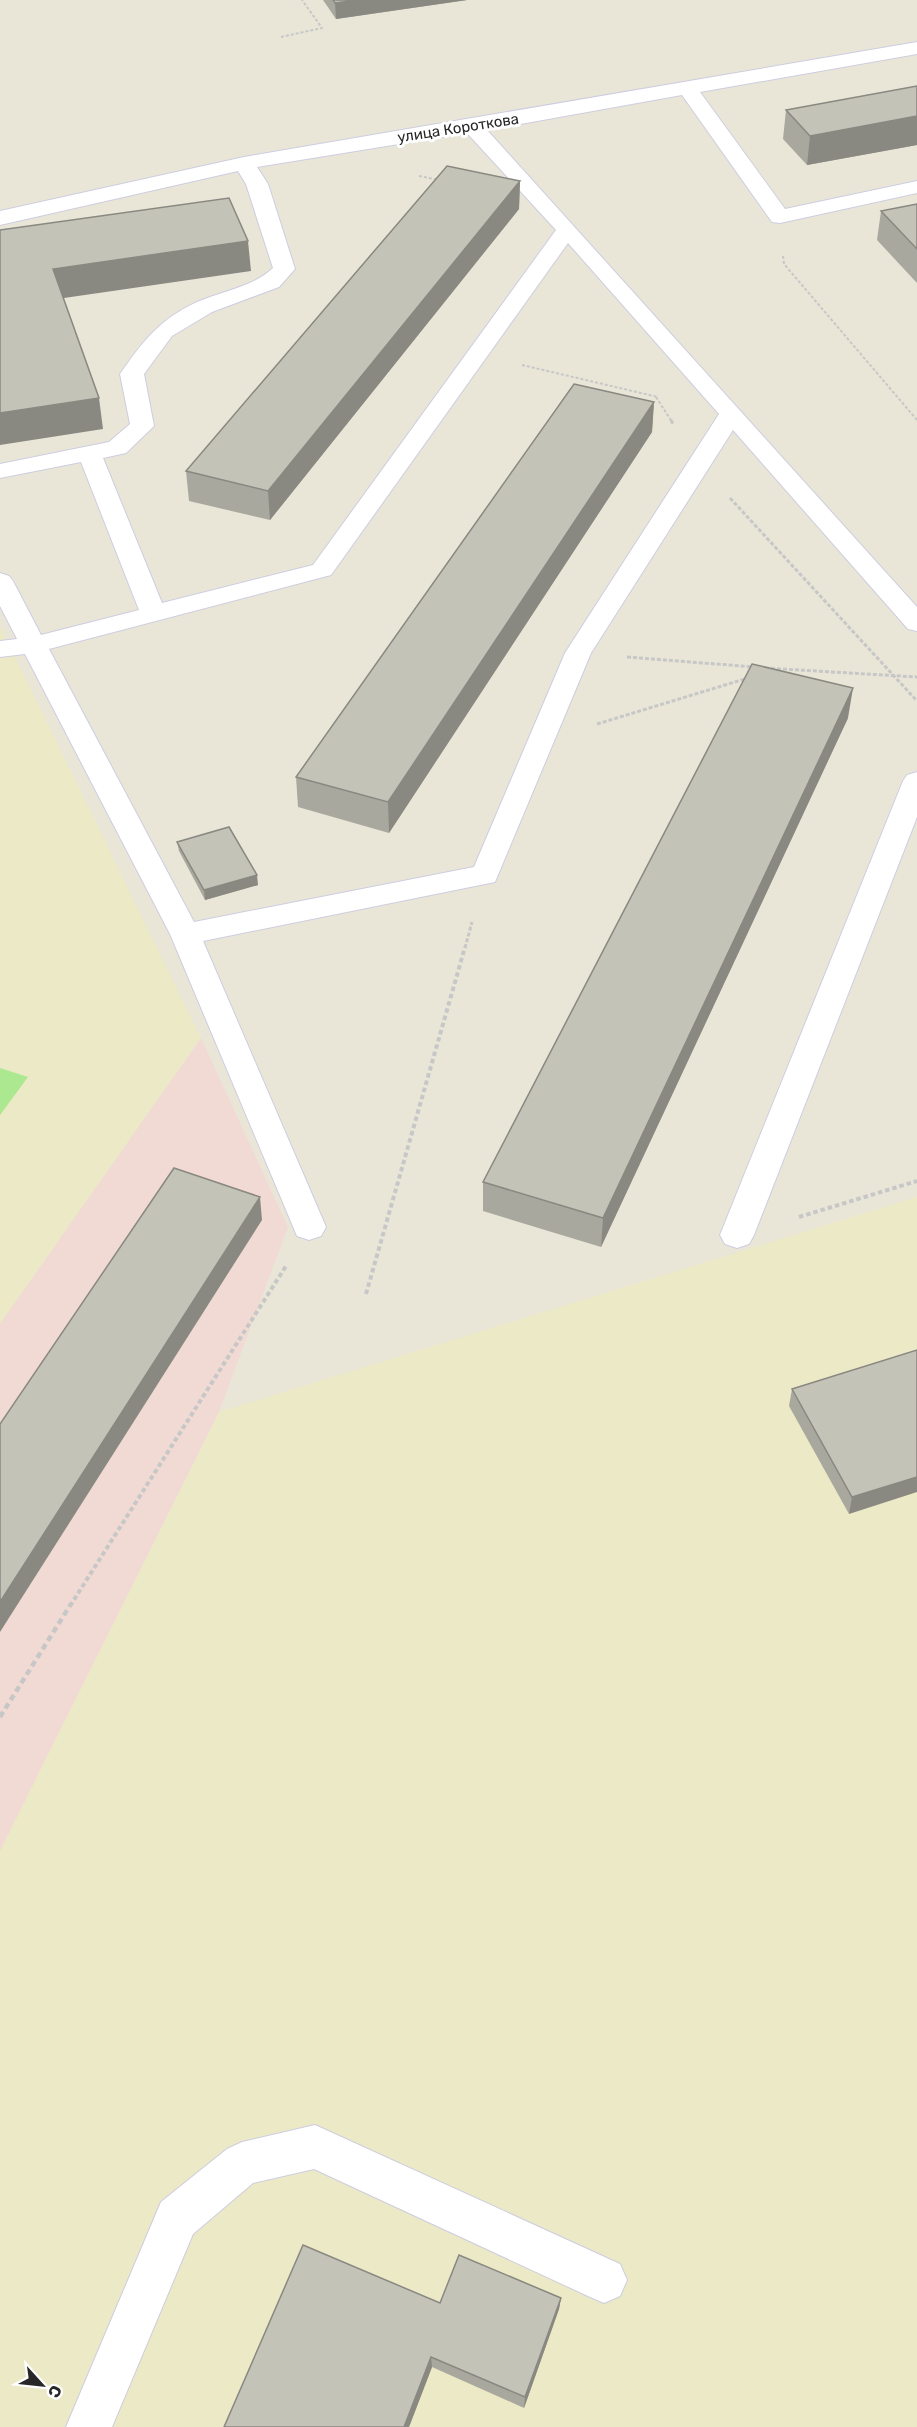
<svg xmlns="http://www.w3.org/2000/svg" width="917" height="2427" font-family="Rubik,sans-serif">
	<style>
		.education { fill: #ece9c6 }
		.medical { fill: #f1dad4 }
		.pitch { fill: #abe88f }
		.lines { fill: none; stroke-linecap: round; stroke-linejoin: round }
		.minor-casing { stroke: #cecde0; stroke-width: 2 }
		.path-far3 { stroke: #c7c7c7; stroke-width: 2; stroke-dasharray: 3 2; stroke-linecap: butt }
		.path-far2 { stroke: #c7c7c7; stroke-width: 3; stroke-dasharray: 4 2; stroke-linecap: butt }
		.path-far1 { stroke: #c7c7c7; stroke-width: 4; stroke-dasharray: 4.5 3; stroke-linecap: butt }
		.path { stroke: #c7c7c7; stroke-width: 4.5; stroke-dasharray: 6 4; stroke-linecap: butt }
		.minor { fill: #fff; fill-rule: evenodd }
		.wall { fill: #a9a89e }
		.shaded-wall { fill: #898881 }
		.building { fill: #c4c3b8; stroke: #898881; stroke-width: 1.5 }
		.labels { text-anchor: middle; stroke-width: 6; stroke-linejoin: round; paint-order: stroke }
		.far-street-label { font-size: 15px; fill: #272727; stroke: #fff }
	</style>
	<rect width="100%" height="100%" fill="#e9e6d8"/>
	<g class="education">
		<path d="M0 626 201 1038 0 1324Z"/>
		<path d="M917 1197V2427H0V1848L219 1412Z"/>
	</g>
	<path class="medical" d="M201 1038 288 1227 219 1412 0 1851V1324Z"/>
	<path class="pitch" d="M0 1068 28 1077 0 1115Z"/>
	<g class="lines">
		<g class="minor-casing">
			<g id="minor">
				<path d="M917 42V54L700 92 785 209 917 181V193L780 223 772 222 682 95 487 130 917 607V631L908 629 733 430 591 653 495 882 203 941 326 1227 321 1236 309 1240 297 1236 170 934 25 654 0 657V641L17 639 0 606V573L9 576 13 581 41 635 139 610 81 462 0 478V464L109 442 130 424 120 374C143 341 160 319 197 302 222 291 253 287 273 268L246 184 238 171 0 225V211L244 157ZM467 133 556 230 313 565 162 603 103 458 126 453 154 426 144 374 172 336 212 312 279 287 295 269 268 184 257 167ZM568 243 719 414 565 653 474 867 194 922 49 649 331 575Z"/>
				<path d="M917 772V817L754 1235 749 1244 737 1248 725 1244 720 1235 903 781 907 775Z"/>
				<path d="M315 2125 620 2264 627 2280 620 2296 604 2303 588 2296 314 2169 253 2183 193 2234 112 2427H66L161 2202 227 2149 242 2142Z"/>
			</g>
		</g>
		<g class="path-far3">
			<path d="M281 37 322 28 302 0"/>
			<path d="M419 176 439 180"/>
			<path d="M783 256 784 264 917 420"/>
			<path d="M522 365 658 397"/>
			<path d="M656 397 672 422"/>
		</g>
		<g class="path-far2">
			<path d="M671 420 673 424"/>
			<path d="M730 498 917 701"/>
			<path d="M627 657 754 667"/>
			<path d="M765 668 917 677"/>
			<path d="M597 724 748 678"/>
			<path d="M465 948 472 922"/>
		</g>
		<g class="path-far1">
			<path d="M799 1217 917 1181"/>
			<path d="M366 1294 465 947"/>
			<path d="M70 1606 286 1266"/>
		</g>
		<path class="path" d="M0 1717 71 1604"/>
		<use href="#minor" class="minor"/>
	</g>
	<g class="wall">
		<path d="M323 0H467L336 19Z"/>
		<path d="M917 86V145L807 165 783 139 786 110Z"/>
		<path d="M520 181 519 209 270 520 189 501 186 471Z"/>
		<path d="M917 204V283L877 240 881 211Z"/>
		<path d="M654 402 652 432 389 833 298 807 296 777Z"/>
		<path d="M848 718 601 1247 483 1211V1182Z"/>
		<path d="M177 842 258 885 205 900 179 851Z"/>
		<path d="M917 1350 849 1514 789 1406 792 1389Z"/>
		<path d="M561 2298 559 2309 524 2408 432 2367 409 2427 440 2303Z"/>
	</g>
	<g class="shaded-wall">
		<path d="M358 0H467L336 19 335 3Z"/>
		<path d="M917 116V145L807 165 810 136Z"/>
		<path d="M520 181 519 209 270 520 268 491Z"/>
		<path d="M248 241 251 271 57 299 53 269Z"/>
		<path d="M99 398 103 429 0 445V413Z"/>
		<path d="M654 402 652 432 389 833 388 802Z"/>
		<path d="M853 688 848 718 601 1247 603 1218Z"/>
		<path d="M257 875 258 885 205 900 204 890Z"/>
		<path d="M260 1197 262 1220 0 1632V1602Z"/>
		<path d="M917 1477V1492L849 1514 852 1497Z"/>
		<path d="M561 2298 559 2309 524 2408 525 2397Z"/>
		<path d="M431 2357 432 2367 409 2427H404Z"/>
	</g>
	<g class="building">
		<path d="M333 0H358L335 3Z"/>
		<path d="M917 86V116L810 136 786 110Z"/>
		<path d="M447 166 520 181 268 491 186 471Z"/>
		<path d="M229 198 248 241 53 269 99 398 0 413V230Z"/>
		<path d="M917 204V249L881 211Z"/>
		<path d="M574 384 654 402 388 802 296 777Z"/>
		<path d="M752 664 853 688 603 1218 483 1182Z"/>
		<path d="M229 827 257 875 204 890 177 842Z"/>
		<path d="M174 1168 260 1197 0 1602V1424Z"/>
		<path d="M917 1350V1477L852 1497 792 1389Z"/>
		<path d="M303 2245 440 2303 459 2255 561 2298 525 2397 431 2357 404 2427H224Z"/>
	</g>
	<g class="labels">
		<g class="far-street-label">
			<text transform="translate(458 128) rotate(-9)" y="5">улица Короткова</text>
		</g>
	</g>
	<g transform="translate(42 2385) rotate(117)" stroke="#ffffff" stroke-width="4.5" paint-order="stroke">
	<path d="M0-4.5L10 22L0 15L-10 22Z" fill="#272727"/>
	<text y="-9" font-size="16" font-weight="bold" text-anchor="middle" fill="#272727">С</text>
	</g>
</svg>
